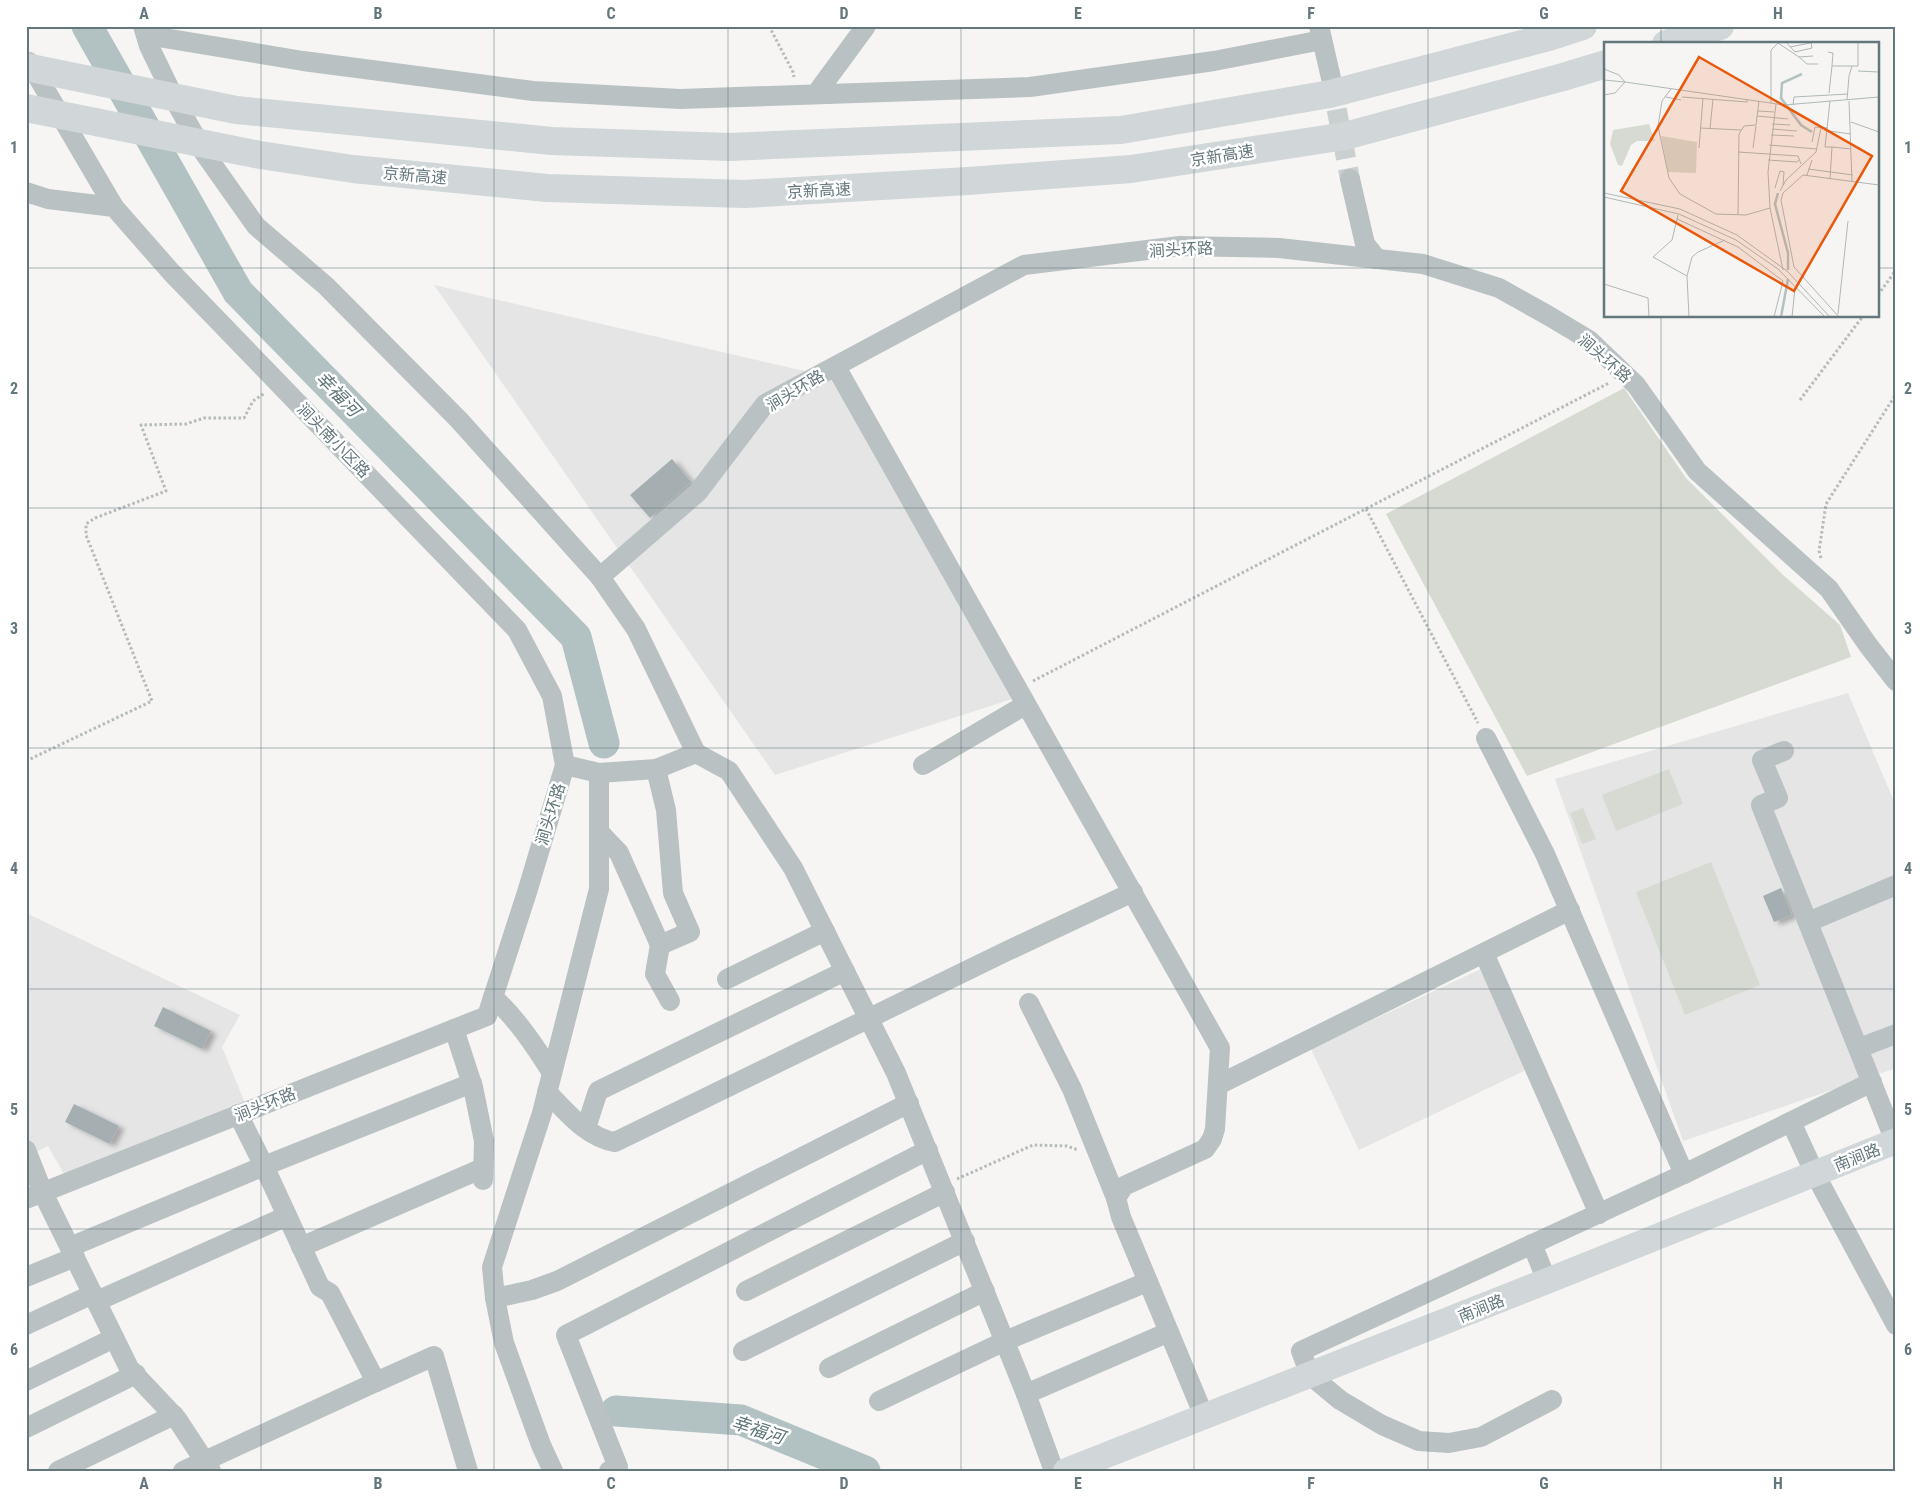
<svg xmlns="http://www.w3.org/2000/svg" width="1922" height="1497" font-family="'Roboto Condensed','Noto Sans SC',sans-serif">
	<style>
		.built { fill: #e4e5e4 }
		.green { fill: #d7dad2 }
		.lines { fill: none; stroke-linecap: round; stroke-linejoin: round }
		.river { stroke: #b2c2c2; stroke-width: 31 }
		.building { fill: #a5afb2; filter: url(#shadow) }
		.minor-tunnel { stroke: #cacfcf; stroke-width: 20; stroke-dasharray: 20 10; stroke-linecap: butt }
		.path { stroke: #b5babb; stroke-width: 3; stroke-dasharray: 2.5 2.5; stroke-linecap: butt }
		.minor { stroke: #bac1c2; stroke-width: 20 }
		.major { stroke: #d1d6d8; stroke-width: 26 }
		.highway { stroke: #d1d6d8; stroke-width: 28 }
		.grid { fill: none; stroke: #63777c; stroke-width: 1; stroke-opacity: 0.55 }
		.labels { text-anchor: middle; stroke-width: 5; stroke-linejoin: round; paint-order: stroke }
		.street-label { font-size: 16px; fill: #63777c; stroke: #fff }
		.water-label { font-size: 18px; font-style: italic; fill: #5e7677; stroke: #fff }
		.inset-river { fill: none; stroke: #b2c2c2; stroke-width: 2.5 }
		.inset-road { fill: none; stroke: #aeb8b8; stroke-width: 1 }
		.view { fill: #e8590c; fill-opacity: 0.15; stroke: #e8590c; stroke-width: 2.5 }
		.inset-edge { fill: none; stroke: #63777c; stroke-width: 2.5 }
		.neatline { fill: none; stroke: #63777c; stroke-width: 2 }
		.grid-label { font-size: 16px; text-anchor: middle; font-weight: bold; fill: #63777c }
	</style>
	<defs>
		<filter id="shadow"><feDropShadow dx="5.5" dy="3" stdDeviation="2.5" flood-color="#0004"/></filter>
	</defs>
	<rect width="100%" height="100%" fill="#f6f5f3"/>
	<g class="built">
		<path d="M434 285 843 380 1031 693 775 775Z"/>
		<path d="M1848 693 1896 806V1068L1683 1141 1555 779Z"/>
		<path d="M26 913 240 1015 222 1047 245 1103 64 1174 48 1146 26 1158Z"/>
		<path d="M1481 969 1526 1070 1359 1150 1311 1049Z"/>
	</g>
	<g class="green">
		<path d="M1624 388 1686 478 1782 574 1840 625 1851 657 1527 776 1386 514Z"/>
		<path d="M1669 769 1683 804 1616 831 1602 795Z"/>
		<path d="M1583 808 1596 839 1582 844 1570 813Z"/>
		<path d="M1711 862 1760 985 1685 1015 1636 892Z"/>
	</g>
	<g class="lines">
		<g class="river">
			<path d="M87 26 238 292 576 637 604 743"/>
			<path d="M616 1411 741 1420 865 1471"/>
		</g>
	</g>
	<g class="building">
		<path d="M672 459 691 482 650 518 630 495Z"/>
		<path d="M1781 888 1792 915 1774 922 1763 896Z"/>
		<path d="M163 1007 211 1031 202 1049 154 1026Z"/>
		<path d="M74 1104 119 1126 110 1144 65 1122Z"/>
	</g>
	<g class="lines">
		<path class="minor-tunnel" d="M1331 80 1350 179"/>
		<g class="path">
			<path d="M769 26 793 72 794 77"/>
			<path d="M1878 295 1896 270"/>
			<path d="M1800 400 1863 316"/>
			<path d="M1366 509 1478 723"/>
			<path d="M1821 558 1819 551 1826 504 1896 394"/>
			<path d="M1033 681 1609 383"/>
			<path d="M26 761 152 701 86 535V524L95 518 166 491 141 425 186 424 204 418H244L253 401 265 393"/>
			<path d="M957 1179 1033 1145 1067 1146 1078 1150"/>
		</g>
		<g class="minor">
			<path d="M143 26 149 46 178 106 205 154 256 226 326 286 459 420 600 577"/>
			<path d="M1319 26 1331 78"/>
			<path d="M146 35 303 61 533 91 680 99 1030 87 1214 61 1322 40"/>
			<path d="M29 62 114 207"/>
			<path d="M816 94 866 26"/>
			<path d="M1350 179 1365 244 1377 259"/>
			<path d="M26 192 48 199 114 207 171 272 517 630 552 696 565 765 528 889 487 1016 26 1199"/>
			<path d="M836 367 1220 1048 1215 1129 1212 1139 1205 1149 1124 1186 1116 1198 1121 1217 1204 1416"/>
			<path d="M1486 738 1545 854 1684 1174"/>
			<path d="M1784 751 1762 760 1778 798 1761 805 1895 1141"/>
			<path d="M696 753 636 629 600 577 698 492 765 404 1024 265 1180 246 1279 248 1423 264 1499 288 1549 316 1589 340 1636 385 1697 471 1829 589 1868 645 1896 681"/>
			<path d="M696 753 729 771 793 868 896 1073 1026 1394 1054 1471"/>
			<path d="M565 765 599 773 656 769 696 753"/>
			<path d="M923 765 1025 705"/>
			<path d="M599 832 619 853 660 945 690 932 673 893 666 810 656 769"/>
			<path d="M1808 922 1896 885"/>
			<path d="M660 945 655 974 670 1001"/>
			<path d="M1484 953 1599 1214"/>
			<path d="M727 979 825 931"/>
			<path d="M493 997C517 1019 535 1046 552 1073"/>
			<path d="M1029 1003 1072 1089 1116 1198"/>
			<path d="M454 1029 473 1087 484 1141 483 1180"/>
			<path d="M1859 1048 1896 1034"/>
			<path d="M1218 1085 1570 910"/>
			<path d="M547 1092C566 1111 587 1138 615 1142L1005 952 1133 892"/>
			<path d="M238 1114 264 1166 320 1287 330 1293 376 1382 434 1356 468 1471"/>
			<path d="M1791 1122 1815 1174 1896 1325"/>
			<path d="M586 1128 598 1091 845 971"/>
			<path d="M26 1150 43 1193 129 1368 177 1419 211 1471"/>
			<path d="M1532 1244 1547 1281"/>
			<path d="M70 1247 264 1166 472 1083"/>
			<path d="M301 1247 483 1168"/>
			<path d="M26 1277 75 1257"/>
			<path d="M746 1291 945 1192"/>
			<path d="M495 1298 532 1290 557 1281 909 1103"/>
			<path d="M97 1301 287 1216"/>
			<path d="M26 1325 93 1294"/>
			<path d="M743 1351 965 1241"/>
			<path d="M829 1368 985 1291"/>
			<path d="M26 1381 114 1338"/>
			<path d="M1026 1394 1169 1332"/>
			<path d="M1552 1400 1481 1437 1449 1443 1419 1441 1382 1425 1340 1400 1310 1375 1301 1351 1684 1174 1872 1082"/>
			<path d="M879 1401 1005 1341 1147 1282"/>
			<path d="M26 1428 136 1374"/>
			<path d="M58 1471 174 1415"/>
			<path d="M183 1471 376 1382"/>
			<path d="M553 1471 541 1445 504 1343 495 1298 492 1267 542 1113 599 889V773"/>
			<path d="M609 1471 618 1467 566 1335 928 1150"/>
		</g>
		<path class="major" d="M1066 1471 1547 1281 1896 1141"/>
		<g class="highway">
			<path d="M1666 44 1720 26"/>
			<path d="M26 67 236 110 552 141 730 147 1121 130 1330 94 1549 37 1583 26"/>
			<path d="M26 108 260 155 353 169 547 188 745 194 968 181 1131 169 1345 136 1563 77 1606 64"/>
		</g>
	</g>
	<path class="grid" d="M261 26V1471M494 26V1471M728 26V1471M961 26V1471M1194 26V1471M1428 26V1471M1661 26V44M26 268H1606M1878 268H1896M1661 316V1471M26 508H1896M26 748H1896M26 989H1896M26 1229H1896"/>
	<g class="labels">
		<g class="street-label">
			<text transform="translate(1222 155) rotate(-9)" y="6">京新高速</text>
			<text transform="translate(415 175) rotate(5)" y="6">京新高速</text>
			<text transform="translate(819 190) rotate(-3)" y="6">京新高速</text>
			<text transform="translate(1181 249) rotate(-3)" y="6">涧头环路</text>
			<text transform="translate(1605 358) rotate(41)" y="6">涧头环路</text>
			<text transform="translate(795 390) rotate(-31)" y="6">涧头环路</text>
			<text transform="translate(334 440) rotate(46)" y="6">涧头南小区路</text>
			<text transform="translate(550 814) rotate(-73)" y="6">涧头环路</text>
			<text transform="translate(265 1104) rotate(-22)" y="6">涧头环路</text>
			<text transform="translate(1857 1157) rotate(-22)" y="6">南涧路</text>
			<text transform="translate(1481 1308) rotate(-22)" y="6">南涧路</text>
		</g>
		<g class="water-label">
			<text transform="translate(338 394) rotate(46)" y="6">幸福河</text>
			<text transform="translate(758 1430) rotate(18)" y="6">幸福河</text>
		</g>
	</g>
	<g transform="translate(1604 42)">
		<rect width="275" height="275" fill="#f6f5f3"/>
		<path d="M45 82 51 99H33L27 103 18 124 14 123 6 102 9 88ZM57 94 93 100 92 131 64 130Z" fill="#d7dad2"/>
		<path class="inset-river" d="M198 32 178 41 177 56 197 83 208 90M174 151 171 162 184 211V228M177 275 184 237"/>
		<path class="inset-road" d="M182 0 191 10 208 6 207 0M174 1 195 15 209 14M186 5 211 0M224 10 229 11 228 24M195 15 203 22H214M0 27 15 33 21 40M254 29 275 30M0 38 21 40M67 47 58 59 54 84 65 136 76 152 112 172 142 173 166 166 164 130 172 62M225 51 228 24H248M0 53 11 51 21 40 180 63 275 55M62 55 77 58M78 55 143 60V57M243 58 245 34 248 24H254V0M226 59 221 105H228L226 137M245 59 248 140M167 61V8L175 0M189 63 190 55 244 52M154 69 170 70M153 74 184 77M247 80 275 90M168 82 186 83M96 86 137 88M106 86 109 57M168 87 193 89M225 89 247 92M167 93 190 94M208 100 211 85 224 86M165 103 213 107M228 105 247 107M95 106 99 56M149 106 152 84M134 110 194 114 197 122M164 118 193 120 196 117M204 127 249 133M203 133 208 118M171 146 176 129 180 130 179 143M176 149 182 138 212 110 217 86M0 151 76 167 133 193 183 229 226 275M0 155 75 172 132 198 174 227 221 275M166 166 179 228M74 173 68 198 49 215 83 234 85 275M134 173 135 92 140 84 152 83 155 59M73 177 134 205 179 239M83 234 88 215 94 210 121 198M0 242 44 256 45 275M234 272 244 179M170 275 179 239M188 275 191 246M235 275 190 225 177 158 179 151 199 133 275 143"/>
		<path class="view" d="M95 15 268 114 190 249 17 149Z"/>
		<rect width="275" height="275" class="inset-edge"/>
	</g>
	<rect width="1922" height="1497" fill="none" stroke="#ffffff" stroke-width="55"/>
	<rect x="28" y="28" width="1866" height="1442" class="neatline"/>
	<g class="grid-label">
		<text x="144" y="19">A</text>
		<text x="378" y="19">B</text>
		<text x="611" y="19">C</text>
		<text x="844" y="19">D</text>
		<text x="1078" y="19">E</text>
		<text x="1311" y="19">F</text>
		<text x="1544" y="19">G</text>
		<text x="1778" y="19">H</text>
		<text x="14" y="153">1</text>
		<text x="1908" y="153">1</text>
		<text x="14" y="394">2</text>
		<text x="1908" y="394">2</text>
		<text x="14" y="634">3</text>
		<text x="1908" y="634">3</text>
		<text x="14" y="874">4</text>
		<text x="1908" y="874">4</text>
		<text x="14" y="1115">5</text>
		<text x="1908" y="1115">5</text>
		<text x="14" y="1355">6</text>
		<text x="1908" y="1355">6</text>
		<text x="144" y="1489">A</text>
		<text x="378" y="1489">B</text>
		<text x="611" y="1489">C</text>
		<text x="844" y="1489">D</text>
		<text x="1078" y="1489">E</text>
		<text x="1311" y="1489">F</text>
		<text x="1544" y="1489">G</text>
		<text x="1778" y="1489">H</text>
	</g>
</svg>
